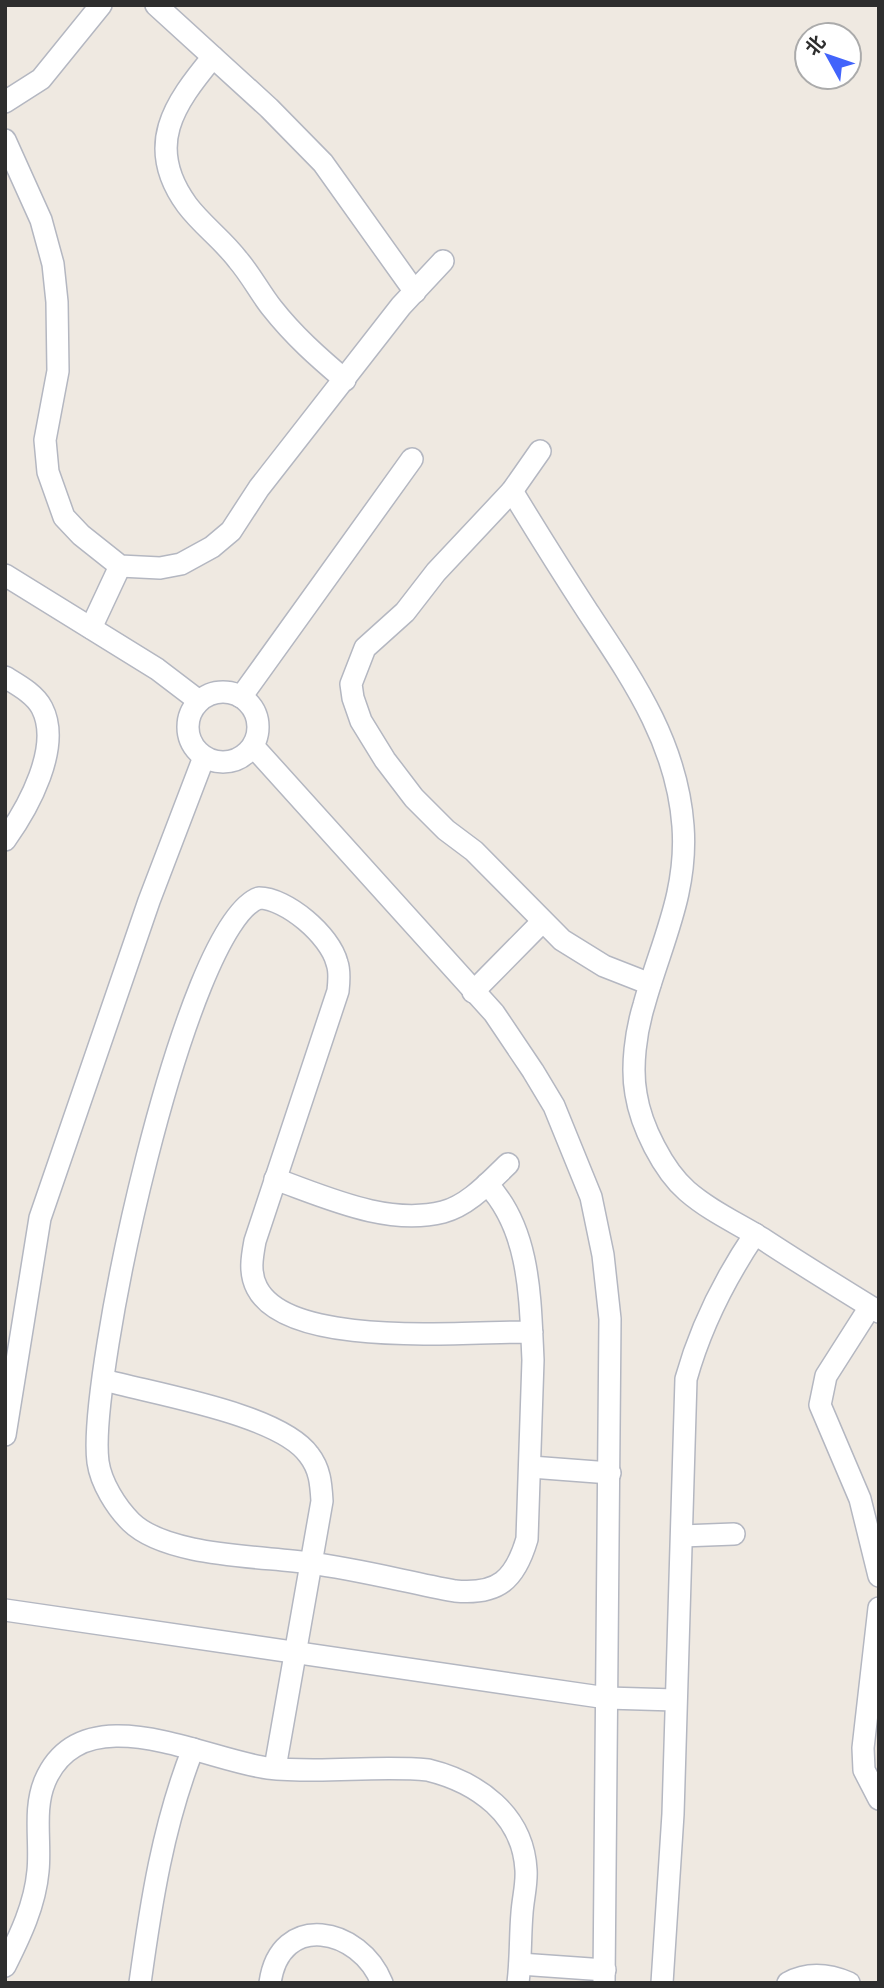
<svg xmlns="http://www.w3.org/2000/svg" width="884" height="1988" font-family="'Archivo Narrow','Noto Sans SC',sans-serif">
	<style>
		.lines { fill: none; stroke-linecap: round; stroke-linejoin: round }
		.minor-casing { stroke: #b4b7c1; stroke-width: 24 }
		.minor { stroke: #fff; stroke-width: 21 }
	</style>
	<rect width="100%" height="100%" fill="#efe9e1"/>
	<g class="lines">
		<g class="minor-casing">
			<g id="minor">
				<path d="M156 5 269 108 323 163 415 292"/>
				<path d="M213 57C174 104 144 146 187 205 202 225 223 240 238 260 251 275 260 293 272 308 294 336 319 358 345 380"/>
				<path d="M5 102 41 79 101 5"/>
				<path d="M5 140 41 220 53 264 57 302 58 371 45 440 48 472 64 517 81 535 120 566 160 568 181 564 212 547 231 531 259 488 401 306 443 261"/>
				<path d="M540 451 512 491 436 572 405 612 365 648 351 684 353 698 361 721 385 760 414 798 446 830 474 851 562 940 604 966 650 984"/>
				<path d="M512 491C537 532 562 572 588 612 633 680 677 743 683 826 688 893 661 943 644 1005 636 1031 631 1067 636 1094 641 1126 663 1170 687 1191 710 1211 737 1223 763 1239 801 1264 840 1288 879 1312"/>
				<path d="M5 575 157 669 199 701"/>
				<path d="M91 628 120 566"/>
				<path d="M5 677C18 685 35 694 42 708 62 747 28 808 5 840"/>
				<circle cx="223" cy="727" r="35"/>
				<path d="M241 697 412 459"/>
				<path d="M253 746 494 1013 533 1071 554 1106 591 1197 603 1255 610 1319 604 1983"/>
				<path d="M473 992 542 922"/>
				<path d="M275 1179C326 1197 387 1226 443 1212 469 1205 489 1182 508 1164"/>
				<path d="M487 1184C531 1230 530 1300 533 1360L527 1539C515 1580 498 1595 455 1591 406 1582 358 1569 309 1563 262 1556 167 1557 131 1522 116 1507 101 1483 98 1462 87 1380 185 923 259 898 286 898 330 935 337 963 340 971 339 982 338 991L255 1241C252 1257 249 1273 257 1288 289 1350 470 1331 532 1332"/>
				<path d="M870 1307 826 1376 820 1405 860 1499 879 1576"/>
				<path d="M104 1380C154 1394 280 1414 309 1455 320 1469 321 1484 322 1501L275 1768"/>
				<path d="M5 1435 40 1218 149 901 204 757"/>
				<path d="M531 1467 610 1473"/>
				<path d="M682 1536 734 1534"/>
				<path d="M879 1608 863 1748 864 1770 879 1799"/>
				<path d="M5 1610 607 1698 675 1700"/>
				<path d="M520 1964 605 1970"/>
				<path d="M5 1966C20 1936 35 1905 38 1871 41 1842 33 1809 45 1781 83 1693 204 1760 268 1768 321 1774 375 1765 428 1770 477 1782 523 1814 526 1870 527 1884 523 1898 522 1913 520 1936 521 1959 518 1983"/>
				<path d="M140 1983C151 1903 163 1825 193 1749"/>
				<path d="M270 1983C280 1911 360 1927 382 1983"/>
				<path d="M662 1983 673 1814 686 1379C701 1325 724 1280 755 1234"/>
				<path d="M788 1983C808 1972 828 1974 849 1983"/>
			</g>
		</g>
		<use href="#minor" class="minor"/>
	</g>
	<rect width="884" height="1988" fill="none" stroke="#2e2e2e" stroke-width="14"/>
	<g transform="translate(828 56) rotate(310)"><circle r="33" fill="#ffffff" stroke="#ababab" stroke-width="2"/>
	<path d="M0-5L12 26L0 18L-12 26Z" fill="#4264fb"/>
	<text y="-10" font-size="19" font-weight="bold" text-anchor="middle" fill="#2e2e2e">北</text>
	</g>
</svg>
